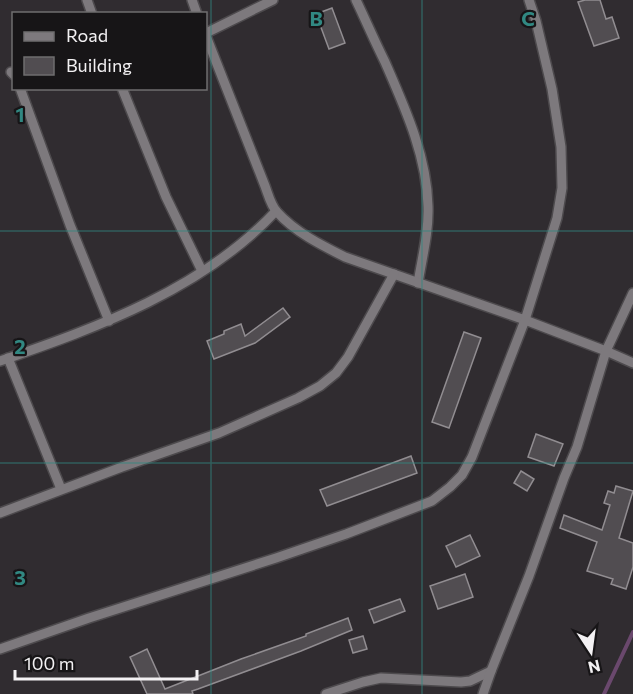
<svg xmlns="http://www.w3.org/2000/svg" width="633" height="694" font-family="Commissioner,sans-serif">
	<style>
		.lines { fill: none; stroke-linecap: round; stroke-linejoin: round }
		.stream { stroke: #6a486d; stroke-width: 4 }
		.building { fill: #514d51; stroke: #918d91; stroke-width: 1.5 }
		.street-casing { stroke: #4d4a4d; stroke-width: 12 }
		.street { stroke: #7d797d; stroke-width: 9 }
		.grid { fill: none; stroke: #318882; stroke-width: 1.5; stroke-opacity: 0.55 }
		.grid-label { font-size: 20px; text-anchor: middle; font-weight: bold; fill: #318882; stroke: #171517; stroke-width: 4.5; stroke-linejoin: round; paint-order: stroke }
	</style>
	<rect width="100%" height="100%" fill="#302c30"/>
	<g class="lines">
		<path class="stream" d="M604 694 633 632"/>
	</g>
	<g class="building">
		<path d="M585 0H600L606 19 612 17 619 38 594 46 578 2Z"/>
		<path d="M332 8 345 43 329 49 316 14Z"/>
		<path d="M283 308 290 317 255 343 214 359 207 341 224 334V331L241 324 245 336Z"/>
		<path d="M464 332 481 338 449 428 432 422Z"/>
		<path d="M536 434 563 444 554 466 528 457Z"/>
		<path d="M411 456 417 473 327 506 320 490Z"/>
		<path d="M521 471 534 479 527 491 514 483Z"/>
		<path d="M616 486 633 491 619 538 633 543V567L626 589 611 584 613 579 587 571 597 542 560 528 564 515 602 530 610 505 604 503 608 491 614 493Z"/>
		<path d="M470 535 480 556 456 567 446 546Z"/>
		<path d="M465 574 473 597 438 609 430 586Z"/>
		<path d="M400 599 405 611 374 623 369 610Z"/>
		<path d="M348 618 352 630 301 651 198 689 192 691 193 694H147L130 657 147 649 165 689 241 659 306 636V634Z"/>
		<path d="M363 636 367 649 353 653 349 640Z"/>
	</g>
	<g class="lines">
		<g class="street-casing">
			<g id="street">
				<path d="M87 0 92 14"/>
				<path d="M192 0 197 14"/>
				<path d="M356 0C366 21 375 42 385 62 405 108 427 156 428 206 429 232 422 258 418 283"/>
				<path d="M206 33 273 0"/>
				<path d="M206 36 265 186C268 194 271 206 277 212 295 232 321 245 345 257L525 320 606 351 633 363"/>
				<path d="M11 72 14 75"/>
				<path d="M20 88 70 225 109 321"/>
				<path d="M122 88 166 197 202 271"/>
				<path d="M8 358 61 489"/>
				<path d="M0 361C99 327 203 289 276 211"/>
				<path d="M0 513 122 467 219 433 298 398 320 386 336 373 348 357 394 274"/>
				<path d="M0 649 89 618 276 558 346 534 432 501 450 487 462 475 472 457 525 320 557 218 562 188 561 147 552 89 536 21 529 0"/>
				<path d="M326 694 363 682 381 678 461 682 470 681 491 671"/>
				<path d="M483 694 491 671 529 576 564 478 577 447 606 351 633 293"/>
			</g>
		</g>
		<use href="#street" class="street"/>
	</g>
	<path class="grid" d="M211 0V694M422 0V694M0 231H633M0 463H633"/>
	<g class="grid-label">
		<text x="316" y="26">B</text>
		<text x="528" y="26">C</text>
		<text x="20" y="122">1</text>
		<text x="20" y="354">2</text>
		<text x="20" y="585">3</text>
	</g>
	<rect x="12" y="12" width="195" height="78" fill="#171517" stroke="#6f6d6f" stroke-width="1.5"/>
	<rect x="24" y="32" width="30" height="9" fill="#7d797d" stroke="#6f6d6f" stroke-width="1.5"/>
	<text x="66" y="42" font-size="18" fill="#f3f1f3">Road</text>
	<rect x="24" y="57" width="30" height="18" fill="#514d51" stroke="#6f6d6f" stroke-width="1.5"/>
	<text x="66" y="72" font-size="18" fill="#f3f1f3">Building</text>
	<g transform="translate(591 652) rotate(167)" stroke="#171517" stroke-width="4.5" paint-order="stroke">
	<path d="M0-4.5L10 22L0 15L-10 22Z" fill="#f3f1f3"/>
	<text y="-9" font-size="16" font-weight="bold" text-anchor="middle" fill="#f3f1f3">N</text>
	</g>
	<path d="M15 670v9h182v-9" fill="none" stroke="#f3f1f3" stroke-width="3"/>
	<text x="24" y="670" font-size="18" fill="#f3f1f3" stroke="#171517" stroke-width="4.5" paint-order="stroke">100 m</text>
</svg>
